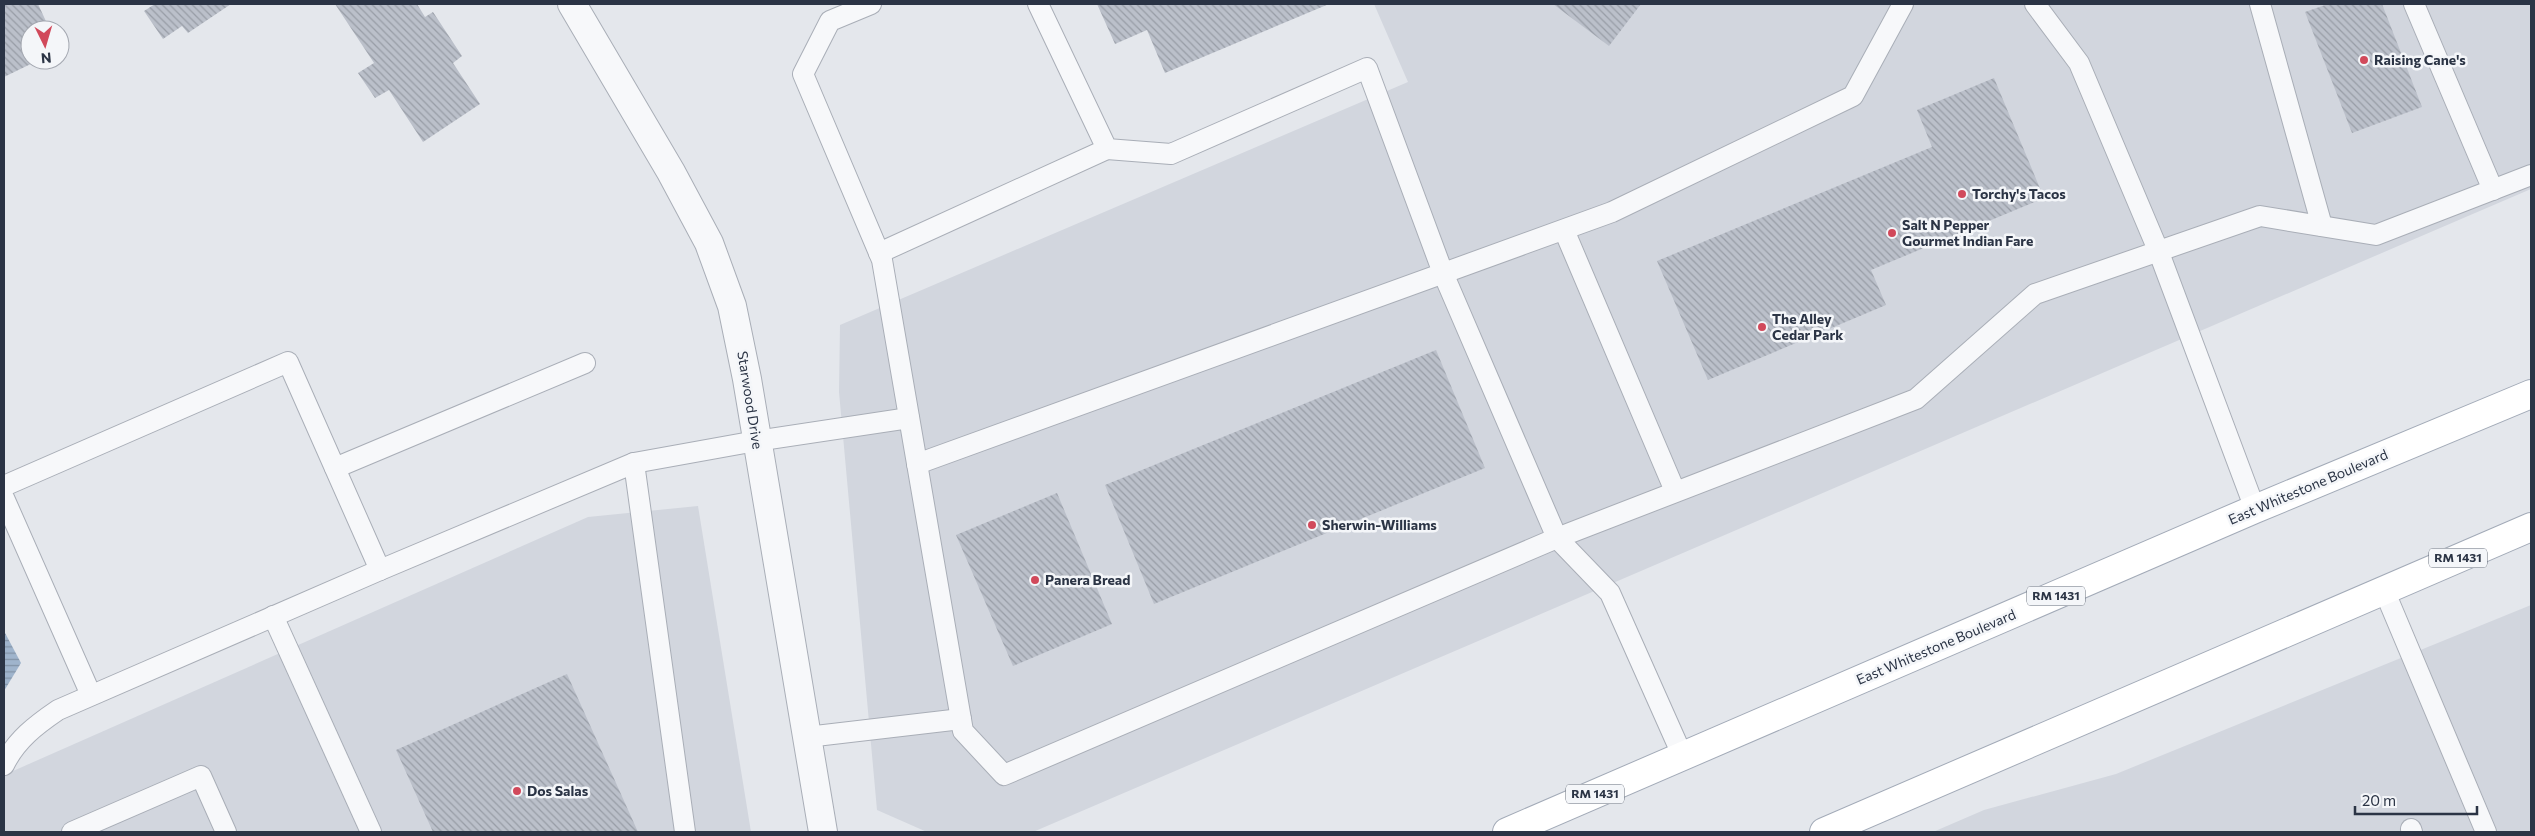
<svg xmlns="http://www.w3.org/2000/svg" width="2535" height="836" font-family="Commissioner,sans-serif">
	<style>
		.built { fill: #d2d6de }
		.water { fill: url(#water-rules) }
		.building { fill: url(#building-back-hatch) }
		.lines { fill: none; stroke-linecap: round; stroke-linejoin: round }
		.lane-casing { stroke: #a9aeb7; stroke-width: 22 }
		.street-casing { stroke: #a9aeb7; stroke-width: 30 }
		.primary-casing { stroke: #a3abb8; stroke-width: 30 }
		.lane { stroke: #f7f8fa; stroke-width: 20 }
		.street { stroke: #f7f8fa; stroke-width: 28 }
		.primary { stroke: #fff; stroke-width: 28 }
		.poi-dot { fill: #d1495b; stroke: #f4f6f9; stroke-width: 2 }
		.labels { text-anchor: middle; stroke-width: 5; stroke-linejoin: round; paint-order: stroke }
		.shield { fill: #f4f6f9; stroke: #676e7b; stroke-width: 1 }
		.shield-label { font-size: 12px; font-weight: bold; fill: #2b3445 }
		.poi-label { font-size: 14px; font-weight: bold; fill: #2b3445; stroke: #f4f6f9; text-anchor: start }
		.street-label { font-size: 14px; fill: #2b3445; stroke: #f4f6f9 }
	</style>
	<defs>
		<pattern id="water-rules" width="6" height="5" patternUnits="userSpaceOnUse" patternTransform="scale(1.25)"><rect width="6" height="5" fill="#9fb4cc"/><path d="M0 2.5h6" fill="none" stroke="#8293a7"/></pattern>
		<pattern id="building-back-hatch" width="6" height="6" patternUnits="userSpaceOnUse" patternTransform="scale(1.25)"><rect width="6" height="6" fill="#bbc0ca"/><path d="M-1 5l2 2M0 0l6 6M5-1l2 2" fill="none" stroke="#989da6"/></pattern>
	</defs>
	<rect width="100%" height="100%" fill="#e4e7ec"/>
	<g class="built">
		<path d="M1374 4H2531V189L1033 832H927L877 810 839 392 840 325 1408 82Z"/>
		<path d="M698 506 751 832H4V775L588 517Z"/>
		<path d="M2531 605V832H1933L1984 810 2116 774Z"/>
	</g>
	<path class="water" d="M4 631 21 663 4 691Z"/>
	<g class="building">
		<path d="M4 4H38L50 30H30V60H39L4 77Z"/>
		<path d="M155 4H231L188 33 182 26 163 39 144 11Z"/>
		<path d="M335 4H417L425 17 433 12 462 56 453 63 480 104 423 142 389 90 375 98 358 73 374 63Z"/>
		<path d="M1097 4H1329L1165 73 1147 30 1115 44Z"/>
		<path d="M1553 4H1641L1609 46Z"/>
		<path d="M2328 4H2382L2422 107 2352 133 2305 12Z"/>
		<path d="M1994 78 2044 198 1871 270 1886 305 1708 380 1657 261 1932 147 1917 110Z"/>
		<path d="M1436 350 1485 468 1154 604 1105 485Z"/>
		<path d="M1057 493 1112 624 1013 666 956 535Z"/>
		<path d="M567 674 638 832H433L396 750Z"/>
	</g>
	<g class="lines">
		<g class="lane-casing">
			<g id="lane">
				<path d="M871 4 830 21 803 74 882 260 963 731 1004 775 1557 538 1443 273 1367 68 1171 154 1107 149 1038 4"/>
				<path d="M2035 4 2079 63 2158 250 2255 509"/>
				<path d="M2260 4 2322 226"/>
				<path d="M2414 4 2493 190"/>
				<path d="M1564 230 1675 491"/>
				<path d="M879 253 1107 149"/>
				<path d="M634 463 685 832"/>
				<path d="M917 464 1612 212 1853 96 1903 4"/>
				<path d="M335 468 585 363"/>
				<path d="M4 486 288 362 380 570"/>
				<path d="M4 498 91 695"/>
				<path d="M2384 590 2486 832"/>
				<path d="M273 616 371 832"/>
				<path d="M807 737 961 719"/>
				<path d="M1683 757 1610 593 1557 538 1916 399 2035 294 2260 216 2376 235 2531 175"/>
				<path d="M4 765C16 740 36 725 58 710L380 570 634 463 756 441 909 418"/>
				<path d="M2411 829 2412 832"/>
				<path d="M72 832 201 776 226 832"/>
			</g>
		</g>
		<g class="street-casing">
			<path id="street" d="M572 4 671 172 709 243 732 306 747 379 823 832"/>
		</g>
		<g class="primary-casing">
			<g id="primary">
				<path d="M1507 832 2255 509 2531 394"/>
				<path d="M1824 832 2531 527"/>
			</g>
		</g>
		<use href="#lane" class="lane"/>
		<use href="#street" class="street"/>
		<use href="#primary" class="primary"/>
	</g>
	<g class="poi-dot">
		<circle cx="2364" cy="60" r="5"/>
		<circle cx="1962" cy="194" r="5"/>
		<circle cx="1892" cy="233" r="5"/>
		<circle cx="1762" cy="327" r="5"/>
		<circle cx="1312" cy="525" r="5"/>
		<circle cx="1035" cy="580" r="5"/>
		<circle cx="517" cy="791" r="5"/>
	</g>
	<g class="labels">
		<g class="shield">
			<rect x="2429" y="548.5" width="58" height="19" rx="4"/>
			<rect x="2027" y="586.5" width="58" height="19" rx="4"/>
			<rect x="1566" y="784.5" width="58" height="19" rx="4"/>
		</g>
		<g class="shield-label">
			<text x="2458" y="562">RM 1431</text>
			<text x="2056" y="600">RM 1431</text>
			<text x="1595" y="798">RM 1431</text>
		</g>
		<g class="poi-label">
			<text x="2374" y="65">Raising Cane's</text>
			<text x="1972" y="199">Torchy's Tacos</text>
			<text x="1902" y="230">Salt N Pepper<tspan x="1902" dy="16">Gourmet Indian Fare</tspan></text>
			<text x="1772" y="324">The Alley<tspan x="1772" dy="16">Cedar Park</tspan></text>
			<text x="1322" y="530">Sherwin-Williams</text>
			<text x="1045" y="585">Panera Bread</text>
			<text x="527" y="796">Dos Salas</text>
		</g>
		<g class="street-label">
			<text transform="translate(750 400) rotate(81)" y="5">Starwood Drive</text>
			<text transform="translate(2308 487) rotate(-23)" y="5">East Whitestone Boulevard</text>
			<text transform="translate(1936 647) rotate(-23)" y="5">East Whitestone Boulevard</text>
		</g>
	</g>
	<rect width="2535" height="836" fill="none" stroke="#2b3445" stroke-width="10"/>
	<g transform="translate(45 45) rotate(175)"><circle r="24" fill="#f4f6f9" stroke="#a4a8b1"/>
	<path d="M0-4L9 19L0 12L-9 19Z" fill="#d1495b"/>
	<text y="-8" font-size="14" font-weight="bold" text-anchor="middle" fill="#2b3445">N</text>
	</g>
	<path d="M2355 806v8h122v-8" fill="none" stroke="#2b3445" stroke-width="2.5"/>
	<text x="2362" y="806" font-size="15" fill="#2b3445" stroke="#f4f6f9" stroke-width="4" paint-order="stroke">20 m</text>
</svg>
